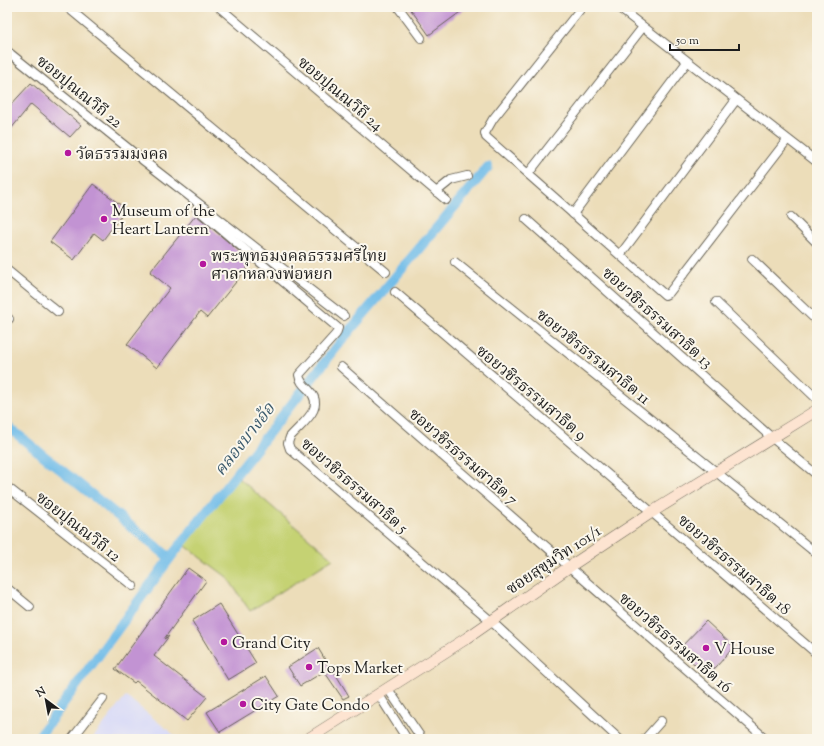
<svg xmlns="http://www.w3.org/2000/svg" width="824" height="746" font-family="'Sorts Mill Goudy','Noto Serif Thai',serif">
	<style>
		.built { fill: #d6d8f8 }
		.green { fill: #c5d273; stroke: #707748 }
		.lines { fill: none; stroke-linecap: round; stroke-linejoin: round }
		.canal { stroke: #6ebbe8; stroke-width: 10 }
		.building { fill: #c293d3 }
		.street-casing { stroke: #656053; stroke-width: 10 }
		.secondary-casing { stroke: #656053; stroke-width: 12 }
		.street { stroke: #fff; stroke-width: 8 }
		.secondary { stroke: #fde4d1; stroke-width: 11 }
		.poi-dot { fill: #b5179e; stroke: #fbf7ec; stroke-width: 1.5 }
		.labels { text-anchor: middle; stroke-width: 4; stroke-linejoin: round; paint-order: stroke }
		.street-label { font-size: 16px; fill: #1c1c1c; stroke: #fbf7ec }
		.poi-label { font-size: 16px; fill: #1c1c1c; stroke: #fbf7ec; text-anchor: start }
		.water-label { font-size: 17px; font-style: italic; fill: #3d5c6e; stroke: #fbf7ec }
	</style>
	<rect width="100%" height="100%" fill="#fbf7ec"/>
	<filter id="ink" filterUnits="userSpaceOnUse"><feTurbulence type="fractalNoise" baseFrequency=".025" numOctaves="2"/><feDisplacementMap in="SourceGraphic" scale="8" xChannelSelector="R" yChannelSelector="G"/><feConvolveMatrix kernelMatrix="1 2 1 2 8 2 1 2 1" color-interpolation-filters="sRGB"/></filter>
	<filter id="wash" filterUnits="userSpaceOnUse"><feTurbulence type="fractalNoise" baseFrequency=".012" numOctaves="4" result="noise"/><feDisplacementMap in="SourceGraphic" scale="16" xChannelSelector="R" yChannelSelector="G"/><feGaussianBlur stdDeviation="0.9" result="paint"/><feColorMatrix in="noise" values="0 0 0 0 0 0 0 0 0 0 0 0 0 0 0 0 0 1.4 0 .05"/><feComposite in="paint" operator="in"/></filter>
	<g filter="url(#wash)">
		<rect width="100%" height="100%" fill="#ecddb9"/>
		<path class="built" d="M126 696 179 739H92Z"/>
		<path class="green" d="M234 474 333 559 250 611 227 577 179 541Z"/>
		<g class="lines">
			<g class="canal">
				<path d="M7 426 170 558"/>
				<path d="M37 739 170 558 347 334 488 167"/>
			</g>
		</g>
		<g id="blocks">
			<g class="building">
				<path d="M409 7H467L429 35Z"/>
				<path d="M31 83 81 125 70 137 31 104 7 134V109Z"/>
				<path d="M93 184 126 209 103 240 94 233 74 260 50 242Z"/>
				<path d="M196 215 252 262 207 318 200 312 157 368 127 344 170 288 150 272Z"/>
				<path d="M188 568 206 581 164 639 169 636 154 656 207 697 187 721 136 681 134 683 115 669Z"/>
				<path d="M219 604 256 663 228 680 192 621Z"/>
				<path d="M706 621 734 647 708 676 678 650Z"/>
				<path d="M318 648 330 668 300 686 288 667Z"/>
				<path d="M333 670 349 696 343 699 326 674Z"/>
				<path d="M266 676 279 696 220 732 207 712Z"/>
			</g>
		</g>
	</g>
	<g filter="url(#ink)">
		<use href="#blocks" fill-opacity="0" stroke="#656053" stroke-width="1"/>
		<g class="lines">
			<g class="street-casing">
				<g id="street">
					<path d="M67 7 386 272"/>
					<path d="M219 7 446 200"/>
					<path d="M398 7 421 38"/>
					<path d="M582 7 493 119 485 133 486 137 665 295 669 293 787 140"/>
					<path d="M618 7 817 162"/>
					<path d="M7 51 144 161 344 316"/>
					<path d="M528 174 643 27"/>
					<path d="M436 192 451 180 467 176"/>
					<path d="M197 209 338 328 336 334 299 375C300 382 304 385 309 390 326 408 303 422 290 437L288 443 290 449 491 621 619 739"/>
					<path d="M573 214 687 62"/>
					<path d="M791 217 817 243"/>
					<path d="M526 219 771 437 817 475"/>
					<path d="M620 255 736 100"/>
					<path d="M752 259 817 321"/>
					<path d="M455 262C575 360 697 455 817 554"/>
					<path d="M7 270 58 312"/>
					<path d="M395 292 817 654"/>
					<path d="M716 302 817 399"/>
					<path d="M7 318 9 319"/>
					<path d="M341 367 766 739"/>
					<path d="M7 487 133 586"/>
					<path d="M7 588 30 607"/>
					<path d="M388 689 422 739"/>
					<path d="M379 695 407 739"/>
					<path d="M72 739 103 699"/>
					<path d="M645 739 661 721"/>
				</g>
			</g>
			<g class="secondary-casing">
				<path id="secondary" d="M308 739 467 638 569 567 652 512 817 410"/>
			</g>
			<use href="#street" class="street"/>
			<use href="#secondary" class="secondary"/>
		</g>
	</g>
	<g class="poi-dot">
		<circle cx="68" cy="153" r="4"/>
		<circle cx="104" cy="219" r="4"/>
		<circle cx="203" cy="264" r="4"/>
		<circle cx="224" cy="642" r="4"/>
		<circle cx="706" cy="648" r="4"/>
		<circle cx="309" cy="667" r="4"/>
		<circle cx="243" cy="704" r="4"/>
	</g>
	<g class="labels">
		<g class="street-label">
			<text transform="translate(80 91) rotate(39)" y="6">ซอยปุณณวิถี 22</text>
			<text transform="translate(341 93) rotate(40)" y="6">ซอยปุณณวิถี 24</text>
			<text transform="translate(658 317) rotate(42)" y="6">ซอยวชิรธรรมสาธิต 13</text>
			<text transform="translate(594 356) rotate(39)" y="6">ซอยวชิรธรรมสาธิต 11</text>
			<text transform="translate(532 392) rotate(40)" y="6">ซอยวชิรธรรมสาธิต 9</text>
			<text transform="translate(464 456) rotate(41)" y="6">ซอยวชิรธรรมสาธิต 7</text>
			<text transform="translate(355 485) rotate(41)" y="6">ซอยวชิรธรรมสาธิต 5</text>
			<text transform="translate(79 526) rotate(38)" y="6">ซอยปุณณวิถี 12</text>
			<text transform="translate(553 559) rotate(-34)" y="6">ซอยสุขุมวิท 101/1</text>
			<text transform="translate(735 564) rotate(41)" y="6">ซอยวชิรธรรมสาธิต 18</text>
			<text transform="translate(676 642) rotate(41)" y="6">ซอยวชิรธรรมสาธิต 16</text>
		</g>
		<g class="poi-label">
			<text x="76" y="159">วัดธรรมมงคล</text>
			<text x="112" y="216">Museum of the<tspan x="112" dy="18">Heart Lantern</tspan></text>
			<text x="211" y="261">พระพุทธมงคลธรรมศรีไทย<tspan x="211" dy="18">ศาลาหลวงพ่อหยก</tspan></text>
			<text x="232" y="648">Grand City</text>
			<text x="714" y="654">V House</text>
			<text x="317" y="673">Tops Market</text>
			<text x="251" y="710">City Gate Condo</text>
		</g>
		<g class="water-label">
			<text transform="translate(244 439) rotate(-52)" y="6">คลองบางอ้อ</text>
		</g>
	</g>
	<rect width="824" height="746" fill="none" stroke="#fbf7ec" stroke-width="24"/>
	<g transform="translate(46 700) rotate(328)" stroke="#fbf7ec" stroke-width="3" paint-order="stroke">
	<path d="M0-3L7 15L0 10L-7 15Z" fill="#1c1c1c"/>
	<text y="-6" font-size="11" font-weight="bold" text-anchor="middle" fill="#1c1c1c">N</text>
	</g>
	<path d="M670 44v6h69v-6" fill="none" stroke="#1c1c1c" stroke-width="2"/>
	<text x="676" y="44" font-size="12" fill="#1c1c1c" stroke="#fbf7ec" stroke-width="3" paint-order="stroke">50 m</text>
</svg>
